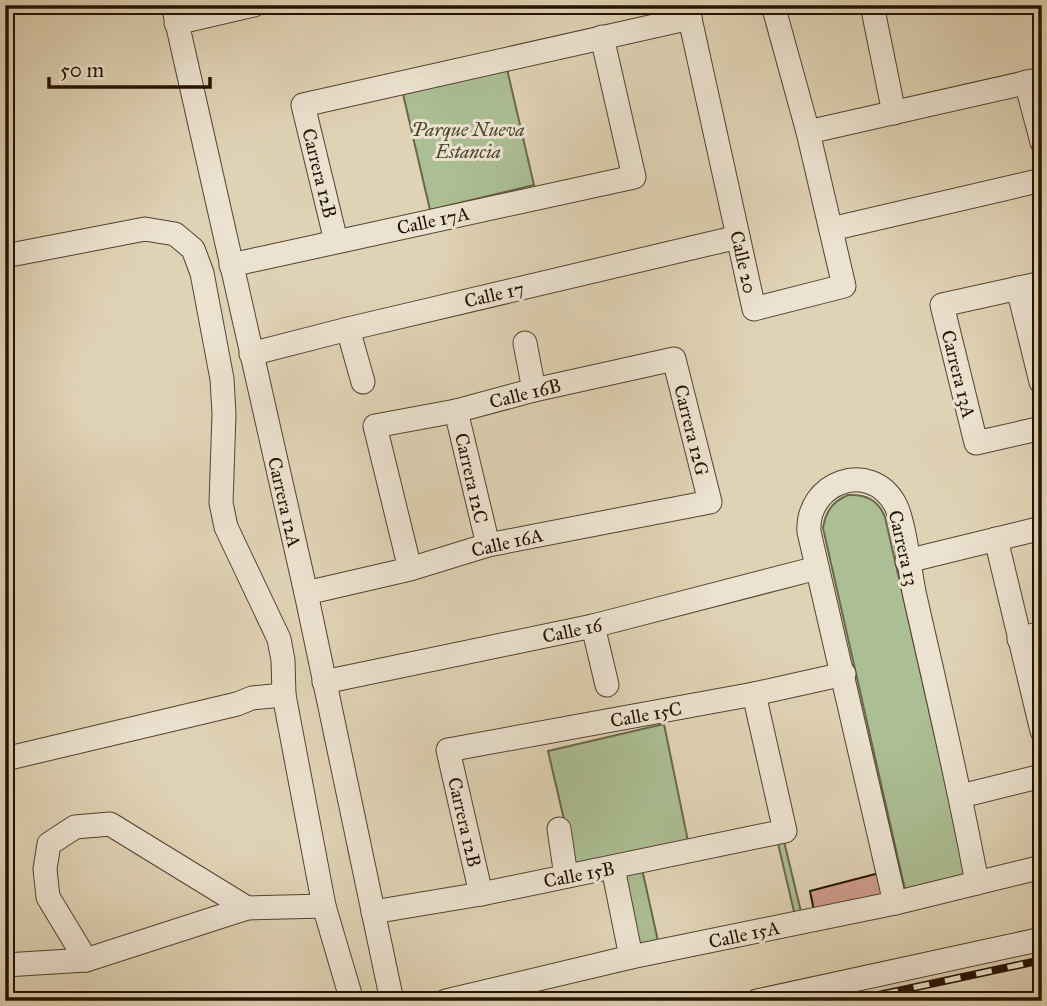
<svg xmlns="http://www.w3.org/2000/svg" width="1047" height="1006" font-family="'IM FELL Great Primer',serif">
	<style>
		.green { fill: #acbe93; stroke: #68684a; stroke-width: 2 }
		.building { fill: #d09c8c; stroke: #241302; stroke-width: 2; filter: url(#shadow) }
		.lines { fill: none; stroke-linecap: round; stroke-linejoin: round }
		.minor-casing { stroke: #53432f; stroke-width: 25 }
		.minor { stroke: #ebe2cf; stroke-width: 23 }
		.rail-casing { stroke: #241302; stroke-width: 8 }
		.rail { stroke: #ebe2cf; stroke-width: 5; stroke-dasharray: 16; stroke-linecap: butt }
		.labels { text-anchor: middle; stroke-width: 6; stroke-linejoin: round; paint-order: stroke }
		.park-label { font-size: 19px; font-style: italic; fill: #4d462e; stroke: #ebe2cf }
		.street-label { font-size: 19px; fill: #241302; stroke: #ebe2cf }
	</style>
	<defs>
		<filter id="shadow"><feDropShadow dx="6" dy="6" stdDeviation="2" flood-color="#0004"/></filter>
	</defs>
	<rect width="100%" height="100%" fill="#e0d3b5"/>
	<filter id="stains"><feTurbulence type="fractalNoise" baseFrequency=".00286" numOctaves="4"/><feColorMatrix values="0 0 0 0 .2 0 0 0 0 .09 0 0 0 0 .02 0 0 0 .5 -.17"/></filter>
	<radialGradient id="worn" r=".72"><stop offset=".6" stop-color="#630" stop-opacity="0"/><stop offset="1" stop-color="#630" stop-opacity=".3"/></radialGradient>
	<g class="green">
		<path d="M507 69 534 185 430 210 403 94Z"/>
		<path d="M848 495C866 494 878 500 885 517L970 890 908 903 823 528C826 511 832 502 848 495Z"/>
		<path d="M664 724 689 846 576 871 548 751Z"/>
		<path d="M782 833 803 920H796L776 835Z"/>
		<path d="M640 860 660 950 642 954 620 864Z"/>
	</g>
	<path class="building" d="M887 871 892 898 815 916 810 891Z"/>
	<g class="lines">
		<g class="minor-casing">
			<g id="minor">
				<path d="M173 5 306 593 392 1001"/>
				<path d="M687 5 754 309 844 286 808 132 773 5"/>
				<path d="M872 5 894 113"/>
				<path d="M176 23 254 5"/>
				<path d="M1026 82 1042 142"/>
				<path d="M808 132 1042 79"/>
				<path d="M831 229 1042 180"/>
				<path d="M336 241 303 105 690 18"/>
				<path d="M5 256 145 229 175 234 193 249 202 273 222 379 224 414 221 503 226 527 279 639 283 660 284 695 324 906 352 1001"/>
				<path d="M231 265 634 177 602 37"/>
				<path d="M1042 283 942 305 976 443 1042 428"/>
				<path d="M1018 288 1041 382"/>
				<path d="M348 329 363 382"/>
				<path d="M525 343 534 390"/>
				<path d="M251 354 348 329 738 237"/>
				<path d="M456 411 488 545"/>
				<path d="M996 539 1042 731"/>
				<path d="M907 561 1042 528"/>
				<path d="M306 593 410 569 488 545 710 502 674 359 534 390 456 411 375 426 410 569"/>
				<path d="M593 626 607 685"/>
				<path d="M1019 639 1042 633"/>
				<path d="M324 682 593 626 817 568"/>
				<path d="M5 759 237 704 252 698 284 695"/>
				<path d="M961 796 1042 776"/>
				<path d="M559 829 566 876"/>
				<path d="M613 868 631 957"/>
				<path d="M481 894 448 750 754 694 844 674"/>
				<path d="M895 903 809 532C806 482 870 459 895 504 904 520 910 571 914 592 936 689 959 785 977 883"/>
				<path d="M373 912 481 894 785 831 754 694"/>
				<path d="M86 960 48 897 45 869 49 844 75 827 110 824 247 908"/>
				<path d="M5 965 86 960 247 908 324 906"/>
				<path d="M446 1001 631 957 895 903 1042 867"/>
				<path d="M757 1001 1042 939"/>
			</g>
		</g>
		<use href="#minor" class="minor"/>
		<g class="rail-casing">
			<path id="rail" d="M851 1001 1042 960"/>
		</g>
		<use href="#rail" class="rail"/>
	</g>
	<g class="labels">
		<g class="park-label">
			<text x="468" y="136">Parque Nueva<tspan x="468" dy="22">Estancia</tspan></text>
		</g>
		<g class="street-label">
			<text transform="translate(320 173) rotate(76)" y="7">Carrera 12B</text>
			<text transform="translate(433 220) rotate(-12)" y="7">Calle 17A</text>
			<text transform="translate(744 262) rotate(77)" y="7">Calle 20</text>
			<text transform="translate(494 294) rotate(-13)" y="7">Calle 17</text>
			<text transform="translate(959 374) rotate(76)" y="7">Carrera 13A</text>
			<text transform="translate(525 393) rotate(-14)" y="7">Calle 16B</text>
			<text transform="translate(692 430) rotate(76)" y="7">Carrera 12G</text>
			<text transform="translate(472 478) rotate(77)" y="7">Carrera 12C</text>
			<text transform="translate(285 502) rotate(77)" y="7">Carrera 12A</text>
			<text transform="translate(507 542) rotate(-13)" y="7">Calle 16A</text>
			<text transform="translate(904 548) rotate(77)" y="7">Carrera 13</text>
			<text transform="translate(572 630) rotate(-12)" y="7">Calle 16</text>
			<text transform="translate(646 714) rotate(-10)" y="7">Calle 15C</text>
			<text transform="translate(465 822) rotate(77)" y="7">Carrera 12B</text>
			<text transform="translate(579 874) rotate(-11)" y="7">Calle 15B</text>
			<text transform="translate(744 934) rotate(-12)" y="7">Calle 15A</text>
		</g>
	</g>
	<rect width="1047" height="1006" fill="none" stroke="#e0d3b5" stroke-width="28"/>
	<rect x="7" y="7" width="1033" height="992" fill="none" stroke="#241302" stroke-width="3.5"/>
	<rect x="14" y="14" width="1019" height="978" fill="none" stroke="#241302" stroke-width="2"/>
	<path d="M49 77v10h161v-10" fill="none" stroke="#241302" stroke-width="3.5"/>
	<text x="60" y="77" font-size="21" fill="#241302" stroke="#ebe2cf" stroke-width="5" paint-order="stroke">50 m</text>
	<rect width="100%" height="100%" filter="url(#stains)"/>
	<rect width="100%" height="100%" fill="url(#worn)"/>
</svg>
